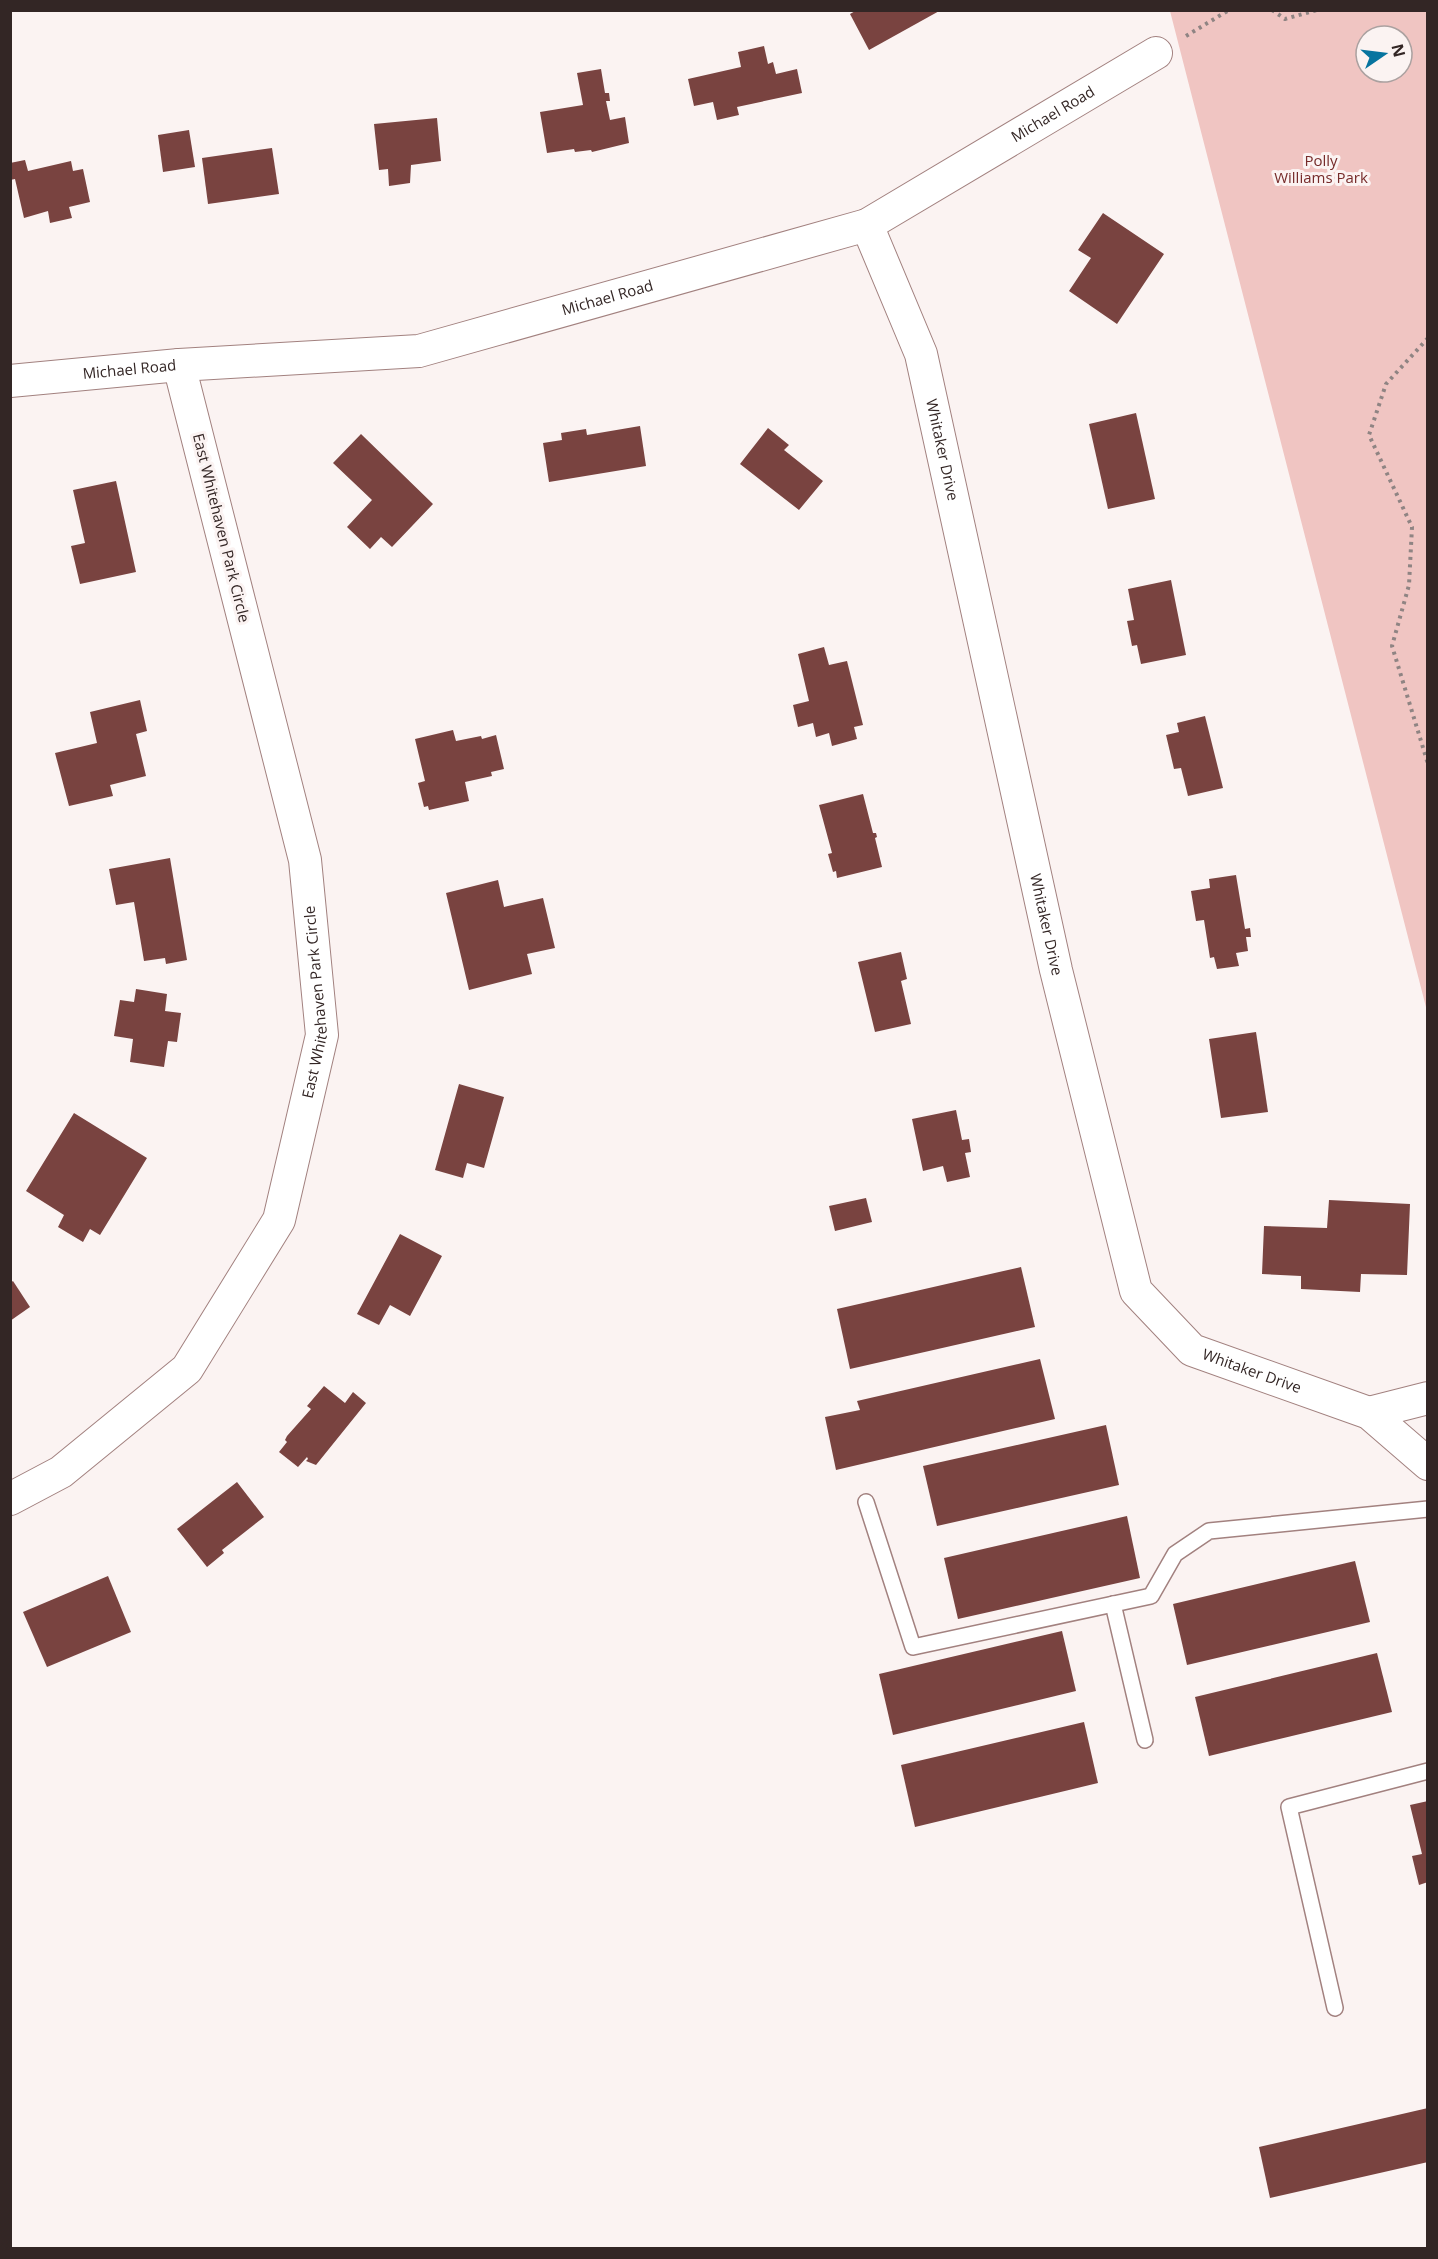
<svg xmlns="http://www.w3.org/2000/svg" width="1438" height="2259" font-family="'Open Sans',sans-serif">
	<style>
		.green { fill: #f0c5c2; fill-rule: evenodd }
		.building { fill: #794340 }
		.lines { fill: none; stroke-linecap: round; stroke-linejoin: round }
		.service-casing { stroke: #a2817f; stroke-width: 18 }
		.minor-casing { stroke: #a2817f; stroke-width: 34 }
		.path { stroke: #8f8483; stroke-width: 4; stroke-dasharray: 3 4.5; stroke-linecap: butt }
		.service { stroke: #fff; stroke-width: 15 }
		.minor { stroke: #fff; stroke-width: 32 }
		.labels { text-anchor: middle; stroke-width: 6; stroke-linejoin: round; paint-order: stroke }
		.street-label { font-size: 15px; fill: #332625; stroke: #fbf3f2 }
		.park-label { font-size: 15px; fill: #762b2a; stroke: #fbf3f2 }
	</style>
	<rect width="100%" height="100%" fill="#fbf3f2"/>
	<path class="green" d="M1170 11H1427V1011ZM1366 36H1402V72H1366Z"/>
	<g class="building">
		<path d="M857 10H941L869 50 850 14Z"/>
		<path d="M764 46 768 64 773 62 776 74 797 69 802 93 737 107 739 115 717 120 713 102 694 106 688 79 741 67 738 52Z"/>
		<path d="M601 69 605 93H609L610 101H606L610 120 625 117 629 143 592 152 591 150 575 152 574 149 547 153 540 112 583 105 577 73Z"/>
		<path d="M437 118 441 161 411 165 410 183 389 186 388 169 379 170 374 124Z"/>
		<path d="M189 130 195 167 163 172 158 135Z"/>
		<path d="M272 148 279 194 208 204 202 158Z"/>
		<path d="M25 160 28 171 71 161 73 171 83 169 90 202 69 207 72 218 50 223 48 211 24 218 15 179 10 180V163Z"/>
		<path d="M1103 213 1164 254 1117 324 1069 291 1091 258 1078 250Z"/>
		<path d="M1136 413 1155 499 1108 509 1089 424Z"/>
		<path d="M640 426 646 466 549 482 543 443 562 440 561 433 586 429 587 435Z"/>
		<path d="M768 428 789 445 784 450 823 481 799 510 740 464Z"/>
		<path d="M361 434 433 504 392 547 381 537 370 549 347 527 372 500 333 463Z"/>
		<path d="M116 481 136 572 80 584 71 546 85 543 73 490Z"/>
		<path d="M1171 580 1186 655 1141 664 1137 645 1132 646 1127 621 1134 620 1128 589Z"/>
		<path d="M824 647 829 665 847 661 863 725 854 727 857 739 832 746 829 733 816 737 813 723 798 727 793 705 809 701 798 654Z"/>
		<path d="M140 700 147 731 136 734 146 776 110 785 113 796 69 806 55 753 97 743 90 712Z"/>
		<path d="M1205 716 1223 788 1188 796 1181 768 1174 769 1166 735 1179 732 1177 723Z"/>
		<path d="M453 730 456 741 481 736 482 739 496 735 504 769 491 772 492 776 465 782 469 801 429 810 428 806 424 807 418 783 425 781 415 739Z"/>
		<path d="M863 794 873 833H876L877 837 875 838 882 867 837 878 836 871 833 872 828 854 832 853 819 805Z"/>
		<path d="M170 858 187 960 166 964 165 958 144 961 134 902 116 905 109 869Z"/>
		<path d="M1236 875 1245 929 1250 928 1251 937H1246L1248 951 1236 953 1239 966 1217 969 1214 957 1210 958 1204 920 1196 921 1191 891 1210 888 1209 879Z"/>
		<path d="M498 880 504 907 543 898 555 948 527 954 532 974 469 990 446 893Z"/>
		<path d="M901 952 907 979 901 981 911 1024 875 1032 858 962Z"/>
		<path d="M136 989 167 994 165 1011 181 1013 177 1042 168 1041 164 1067 130 1062 133 1039 114 1036 120 1000 134 1002Z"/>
		<path d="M1256 1032 1268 1112 1221 1118 1209 1039Z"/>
		<path d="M459 1084 504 1097 484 1168 467 1163 463 1178 435 1170Z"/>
		<path d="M956 1110 962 1140 969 1139 971 1152 965 1153 970 1177 947 1182 943 1166 923 1171 912 1119Z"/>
		<path d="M74 1113 147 1158 100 1235 90 1229 83 1242 58 1227 64 1215 26 1191Z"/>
		<path d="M866 1198 872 1222 835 1231 829 1206Z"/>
		<path d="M1329 1200 1410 1204 1407 1275 1361 1274 1360 1292 1301 1289V1276L1262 1274 1264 1226 1327 1228Z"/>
		<path d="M400 1234 442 1256 410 1316 390 1305 379 1325 357 1314Z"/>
		<path d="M1021 1267 1035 1327 850 1369 837 1309Z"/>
		<path d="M13 1281 30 1307 10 1321V1283Z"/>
		<path d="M1040 1359 1055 1419 836 1470 825 1417 860 1410 857 1401Z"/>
		<path d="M324 1386 345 1403 353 1392 366 1403 316 1465 306 1461 308 1459 307 1457 298 1467 279 1452 287 1442 285 1440 287 1436 311 1409 307 1406Z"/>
		<path d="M1106 1425 1119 1485 937 1526 923 1466Z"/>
		<path d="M237 1482 264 1517 222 1550 224 1553 207 1567 177 1529Z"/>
		<path d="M1127 1516 1140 1578 958 1619 944 1558Z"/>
		<path d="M1355 1561 1370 1622 1187 1665 1173 1604Z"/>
		<path d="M108 1576 131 1632 47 1667 23 1612Z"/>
		<path d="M1062 1631 1076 1691 893 1735 879 1674Z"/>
		<path d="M1377 1653 1392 1712 1209 1756 1195 1697Z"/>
		<path d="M1084 1722 1098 1783 915 1827 901 1765Z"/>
		<path d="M1428 1801V1882L1419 1885 1412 1856 1422 1854 1410 1805Z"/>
		<path d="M1428 2108V2162L1270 2198 1259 2147Z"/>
	</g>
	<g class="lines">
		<g class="service-casing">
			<g id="service">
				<path d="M866 1502 913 1647 1151 1596 1175 1554 1209 1531 1428 1509"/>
				<path d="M1113 1604 1145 1740"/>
				<path d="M1335 2008 1289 1807 1428 1771"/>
			</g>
		</g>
		<g class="minor-casing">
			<g id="minor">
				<path id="s1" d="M867 225 921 354 1056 970 1136 1291 1192 1350 1369 1413 1428 1464"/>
				<path id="s2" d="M10 381 179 365 419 351 867 225 1156 53"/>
				<path d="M1369 1413 1428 1398"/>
				<path id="s3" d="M10 1499 61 1472 187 1369 279 1220 322 1035 305 860 179 365"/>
			</g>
		</g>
		<g class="path">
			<path d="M1272 10 1285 19 1317 10"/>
			<path d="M1186 36 1229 10"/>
			<path d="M1428 338 1386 384 1369 435 1412 527 1409 585 1392 646 1428 764"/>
		</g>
		<use href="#service" class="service"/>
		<use href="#minor" class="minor"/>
	</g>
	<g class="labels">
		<g class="street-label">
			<text dy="5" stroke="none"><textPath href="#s2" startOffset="1092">Michael Road</textPath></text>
			<text dy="5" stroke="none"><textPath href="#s2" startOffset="606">Michael Road</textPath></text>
			<text dy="5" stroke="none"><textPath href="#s2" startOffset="120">Michael Road</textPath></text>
			<text dy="5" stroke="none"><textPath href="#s1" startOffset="238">Whitaker Drive</textPath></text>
			<text transform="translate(221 528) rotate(76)" y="5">East Whitehaven Park Circle</text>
			<text dy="5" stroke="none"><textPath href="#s1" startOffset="724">Whitaker Drive</textPath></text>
			<text dy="5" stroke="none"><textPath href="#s3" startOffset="618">East Whitehaven Park Circle</textPath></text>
			<text dy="5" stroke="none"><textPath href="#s1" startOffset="1246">Whitaker Drive</textPath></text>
		</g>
		<g class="park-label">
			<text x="1321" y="166">Polly<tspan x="1321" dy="17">Williams Park</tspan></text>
		</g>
	</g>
	<rect width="1438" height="2259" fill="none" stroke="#332625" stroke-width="24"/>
	<g transform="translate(1384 54) rotate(76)"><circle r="28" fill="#fbf3f2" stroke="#aba1a0" stroke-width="1.5"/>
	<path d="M0-4.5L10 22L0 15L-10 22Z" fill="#07749f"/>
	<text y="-9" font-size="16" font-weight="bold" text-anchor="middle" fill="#332625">N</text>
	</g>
</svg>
